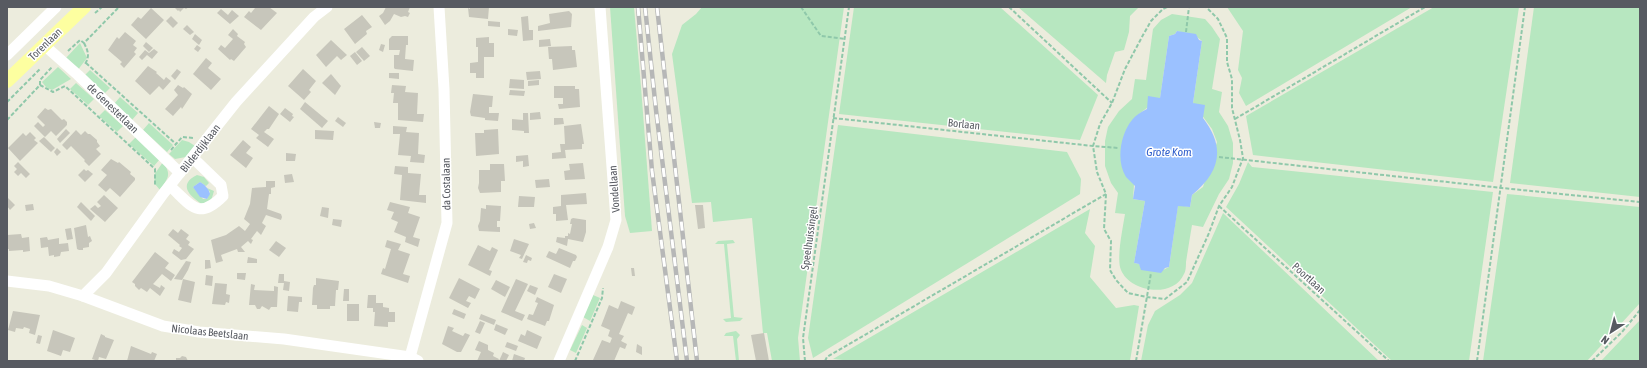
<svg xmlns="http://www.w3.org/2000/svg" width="1647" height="368" font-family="'Asap Condensed',sans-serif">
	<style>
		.green { fill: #b7e7c0; fill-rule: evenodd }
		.water { fill: #9bc1ff }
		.building { fill: #c7c6bb }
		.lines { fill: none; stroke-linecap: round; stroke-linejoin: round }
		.path { stroke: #8fc8aa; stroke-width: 2; stroke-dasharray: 4 2; stroke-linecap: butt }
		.minor { stroke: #fff; stroke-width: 11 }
		.major { stroke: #fdffa0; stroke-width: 14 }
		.rail-casing { stroke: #b6b7b7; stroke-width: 4.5 }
		.rail { stroke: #fff; stroke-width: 3; stroke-dasharray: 9; stroke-linecap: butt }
		.labels { text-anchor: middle; stroke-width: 3; stroke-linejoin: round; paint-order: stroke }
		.street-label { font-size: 11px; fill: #575a61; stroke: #fff }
		.water-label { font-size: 12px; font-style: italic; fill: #3361cd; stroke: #fff }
	</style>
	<rect width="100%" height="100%" fill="#ececdd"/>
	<g class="green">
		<path d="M610 7H634L641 87 652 231 630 233 625 216Z"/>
		<path d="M702 7H844L798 338 800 361H772L767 333H763L752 218 713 222 711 202 692 203 672 54 682 25 696 14Z"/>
		<path d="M854 7H1000L1098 95 1080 140 839 114Z"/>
		<path d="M1018 7H1139L1130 16 1129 32 1124 50 1115 52 1107 75 1106 83Z"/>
		<path d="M1227 7H1412L1246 106 1239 93 1242 78 1238 70 1243 31Z"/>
		<path d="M1434 7H1519L1493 182 1253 155 1246 116Z"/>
		<path d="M1534 7H1640V197L1510 183Z"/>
		<path d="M1172 14 1205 19 1212 27 1220 39 1212 89 1222 92 1219 112 1228 126 1233 143V163L1229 179 1219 194 1203 227 1192 225C1190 237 1188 249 1186 262 1186 265 1186 271 1184 274 1173 299 1130 292 1121 270 1116 259 1123 227 1125 214L1115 213 1118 193 1111 183 1105 166V141L1108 127 1119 111 1132 99 1135 79 1146 80 1153 29 1161 20ZM1177 31 1197 37 1202 41 1193 103 1212 129 1217 142 1203 187 1192 195 1190 207 1178 205 1169 267 1163 270 1141 267 1139 264 1134 263 1145 201 1133 199 1139 114 1160 98 1169 36 1175 34Z"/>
		<path d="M80 43 87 58 77 71 65 59Z"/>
		<path d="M58 67 71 79 52 90 46 87 42 82Z"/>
		<path d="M90 70 110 88 104 94 85 75Z"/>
		<path d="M76 83 94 99 88 105 70 89Z"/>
		<path d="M120 97 138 113 132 120 114 104Z"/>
		<path d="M105 110 123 126 117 132 99 116Z"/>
		<path d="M149 123 173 145 167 152 143 130Z"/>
		<path d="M838 125 1067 152 1081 179 1080 194 813 358 808 338Z"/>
		<path d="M136 137 160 159 154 166 129 144Z"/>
		<path d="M182 140 189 142 195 146 186 157 175 159 169 154Z"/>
		<path d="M163 162C172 175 168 178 160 190L155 184 154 175Z"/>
		<path d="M1248 162 1252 167 1493 192 1469 361H1392L1226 207 1239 184Z"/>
		<path d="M197 175 204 177 209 183 206 186 200 182 193 187 203 199H207L210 192 207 188 214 191 211 201 202 204C189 196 178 184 197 175Z"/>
		<path d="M1507 194 1640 207V303L1587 361H1483Z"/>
		<path d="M1090 209 1085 233 1095 246 1090 277 1116 308 1134 305 1139 306 1130 361H853L833 359Z"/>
		<path d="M1223 213 1379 361H1141L1148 325 1155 311 1180 295 1192 283Z"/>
		<path d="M733 240 735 243 727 244 734 317 743 318 740 321 726 322 723 319 731 318 724 244H715L718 241Z"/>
		<path d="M593 295 600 298 590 321 583 317Z"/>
		<path d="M1640 320V361H1601Z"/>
		<path d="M582 325 587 328 576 353 570 350Z"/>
		<path d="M736 331 740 335 737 339 739 361H736L733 336H724L726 333Z"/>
	</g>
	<g class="water">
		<path d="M1177 31 1196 34 1199 40 1202 41 1193 103 1205 105 1203 118C1226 148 1220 172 1192 195L1190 207 1178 206 1169 267 1165 268 1161 273 1141 270 1139 264 1134 263 1145 201 1133 199 1135 186C1132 183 1129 180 1126 177 1116 161 1120 135 1132 120 1136 115 1141 112 1147 109L1148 96 1160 98 1169 36 1175 34Z"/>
		<path d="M200 182C204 184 209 189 210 194L207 199 200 197 193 187Z"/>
	</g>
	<g class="building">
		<path d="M174 7H189L186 9 184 8 180 12 179 10 178 11Z"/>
		<path d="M253 7H269L277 13 261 30 244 17 249 11 251 13 255 8Z"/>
		<path d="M386 7H410L408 12 410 13 408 17 405 16 401 17 394 14 390 21 385 25 379 16 383 13Z"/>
		<path d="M470 7H489L488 19 469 17 468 8 470 9Z"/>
		<path d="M151 8 164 20 146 39 131 25 138 17 141 19Z"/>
		<path d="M221 9 228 15 232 10 239 16 230 24 217 13Z"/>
		<path d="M569 11 572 14 571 27 538 31V26L550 23 549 14Z"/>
		<path d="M362 15 372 27 366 31 367 34 355 44 344 29Z"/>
		<path d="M171 16 178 23 173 28 166 21Z"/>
		<path d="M528 16 529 30H533V40L523 41 521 17Z"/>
		<path d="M488 21 500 22V27L488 26Z"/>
		<path d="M187 25 194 32 190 35 183 29Z"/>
		<path d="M233 29 238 34 237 36 245 42 244 44 246 47 234 61 231 59 230 60 218 49 221 45 225 48 233 39 228 35Z"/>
		<path d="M508 29 518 30 517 36 508 35Z"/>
		<path d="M125 32 136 41 133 45 137 48 134 52 136 54 124 68 120 64 122 62 108 50 117 37 119 39Z"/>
		<path d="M195 34 202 40 199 45 192 39Z"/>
		<path d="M392 36H408V45H406L405 59 414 60 413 71 395 69 394 68V55H399L400 50H389V39Z"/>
		<path d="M489 37V43H494V57H484V78H476V73H470V63L478 62V47H476V38Z"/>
		<path d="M550 39 551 46 539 47V40Z"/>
		<path d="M331 40 347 55 341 60 337 56 326 67 316 55Z"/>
		<path d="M146 42 153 48 149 52 143 46Z"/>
		<path d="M381 44 385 45 383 52 379 50Z"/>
		<path d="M197 45 201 48 198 52 194 49Z"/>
		<path d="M572 46V50H575L577 67 553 70 552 59H549L548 47Z"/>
		<path d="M362 47 370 56 364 61 356 52Z"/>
		<path d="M154 49 158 52 152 59 147 55 142 60 139 57 145 50 149 53Z"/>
		<path d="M355 52 362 61 357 65 350 56Z"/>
		<path d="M206 58 212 63 208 68 221 79 211 90 193 74Z"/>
		<path d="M148 66 157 72 156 73 164 80 166 77 171 81 163 90 159 86 150 95 135 81Z"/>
		<path d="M177 69 181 72 175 80 171 76Z"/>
		<path d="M303 69 316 81 309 90 311 92 304 100 288 86Z"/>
		<path d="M540 71 541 79 527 80 526 72Z"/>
		<path d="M389 73H399V79L389 78Z"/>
		<path d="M331 74 341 86 335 95 322 83Z"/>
		<path d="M510 79 524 80V89L509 88Z"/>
		<path d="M539 80V85L528 86V81Z"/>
		<path d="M178 85 183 88 184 87 192 94 182 109 181 107 173 116 165 109 178 95 174 90Z"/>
		<path d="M392 85 406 86 405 92 418 93 417 114H424L423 122 398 120V103H393L394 93H391Z"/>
		<path d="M554 86H575V89H579L580 107 559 109 558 104H563V98H554Z"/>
		<path d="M510 90 525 91 524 96 509 95Z"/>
		<path d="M473 94 493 96 492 107H489V113H499L498 121 485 120V118L471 116 470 112Z"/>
		<path d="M305 102 328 121 322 128 300 109Z"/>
		<path d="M269 106 279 114 269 129H267L264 132 274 139 268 147 256 138 259 135 251 129Z"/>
		<path d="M45 108 48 110 51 109 62 120 64 119 67 122V125L56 136 51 131 45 137 34 126 38 122 43 127 45 125 37 117Z"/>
		<path d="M285 108 293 114 292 116 294 117 290 122 280 114Z"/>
		<path d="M540 112 541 119 530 120V113Z"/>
		<path d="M523 113H528L529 133H524V131L512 130V119L523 120Z"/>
		<path d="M338 117 346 123 343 127 335 121Z"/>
		<path d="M554 118H563L564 124 554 125Z"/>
		<path d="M374 122 381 123 380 128H375Z"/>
		<path d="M581 124 584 144H582V149L565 150 566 158 552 159V153L561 152 560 144H565L564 126Z"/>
		<path d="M393 126 407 127 406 132 419 133 418 154 425 155 424 163 410 162 411 156 398 155 400 134H393Z"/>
		<path d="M66 129 70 133 60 143 57 139Z"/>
		<path d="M498 129 499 154 476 156 475 133H484V130Z"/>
		<path d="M76 130 81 135 85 131 88 134H90L97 140V142L100 146 96 149 101 154 89 166 84 161 85 160 71 146 67 150 62 145Z"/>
		<path d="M315 130 334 131 333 140 315 139Z"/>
		<path d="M30 132 36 138 34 140 38 143 20 161 8 148 23 133 26 136Z"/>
		<path d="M44 137 55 148 51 152 39 141Z"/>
		<path d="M243 140 251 147 246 153 253 158 246 168 230 155Z"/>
		<path d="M57 148 61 152 57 156 54 152Z"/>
		<path d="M286 153 296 154 295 161H286Z"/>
		<path d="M528 155 529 166 523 167V161L516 162V156Z"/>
		<path d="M111 159 118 163 119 162 131 172 130 174 135 178V180L120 197 110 188 106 192 98 185 107 175 101 170Z"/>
		<path d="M18 162 30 174 26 178 21 173 18 176 14 172 17 169 14 166Z"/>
		<path d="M583 163 585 179 565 180 564 171 570 170 569 164Z"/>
		<path d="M490 164H504L505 181H501V192L480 193 478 188 479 183V170H490Z"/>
		<path d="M395 166 408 167V173L421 174 419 195H426V203L400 200 402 175 394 174Z"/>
		<path d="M84 169 86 171 88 170 93 174 85 182 78 175Z"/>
		<path d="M292 174 294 182 285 183 284 175Z"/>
		<path d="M549 179 550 187 536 188 535 180Z"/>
		<path d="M266 181H275V187L271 188V194H269L267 209 281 214 282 217 281 220 266 215 262 223 266 226 261 235 257 231 251 239 253 240 251 244 248 241 241 247 245 252H238L237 249 221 255 223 261 216 263 211 240 226 235 239 226 245 231 250 224 244 219 250 204 252 188 266 187Z"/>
		<path d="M586 193 587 204 566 205 568 220 556 221V214H553V207L561 206V195Z"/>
		<path d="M104 195 118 208 105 222 90 209 95 205 98 208 101 206 97 202Z"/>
		<path d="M519 196 535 197 534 207H518Z"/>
		<path d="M7 197 15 205 10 210 7 206Z"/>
		<path d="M81 202 95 216 91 221 77 207Z"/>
		<path d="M390 202 410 207 408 213 420 217 413 237 420 239 418 247 405 242 406 237 394 232 398 222 391 219 394 212 387 210Z"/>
		<path d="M33 204 34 210 26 211 25 205Z"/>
		<path d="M486 205 501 206 500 221H497V227H500V232L479 231 478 226 480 221 481 208 486 209Z"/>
		<path d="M695 205H703L705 228 698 229Z"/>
		<path d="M322 207 329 208 328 218 320 216Z"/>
		<path d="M573 218 586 220V232L583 242 568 239 567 246 556 242 557 237 565 238V236H568V233L570 234 572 224H570L571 219Z"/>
		<path d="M333 219 342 220 341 227 332 225Z"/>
		<path d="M534 223 536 228 530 229 529 224Z"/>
		<path d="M86 225 88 237 90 236 92 241 89 243V247L83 248V250H79L77 249 74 228Z"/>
		<path d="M71 228 73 239 67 240 65 229Z"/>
		<path d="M173 229 178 233 181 229 189 235 186 239 190 242 188 245 194 249 186 259 181 260 172 253 174 249 179 252 182 248 179 246 180 245 168 235Z"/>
		<path d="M21 234 22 238 29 237 30 251 23 252V250L9 251V249H7V235Z"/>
		<path d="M47 237 48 240 59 238V244L68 243 69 251 61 252 60 256 54 257V255L49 256 48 247 41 248 40 238Z"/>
		<path d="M514 239 529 244 522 259 519 258 521 255 510 251Z"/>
		<path d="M387 240 401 244 398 250 410 254 403 274 410 276 408 283 381 274 383 268 385 269 391 249 385 247Z"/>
		<path d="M276 241 286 248 279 257 269 250Z"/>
		<path d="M478 245 490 251 492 247 498 250 489 270 492 271 490 276 468 265Z"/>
		<path d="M559 248 576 255 577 257 575 261H573L570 268 546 257 549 251 556 254Z"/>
		<path d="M155 252 169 263 165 268 175 275 171 281 162 274 154 283 153 284 160 288 161 285 165 288 160 296 150 288 147 292 141 288 139 290 135 286V284L132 282Z"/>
		<path d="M526 255 532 258 531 261 528 260 527 263 523 262Z"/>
		<path d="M248 257 257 259V263H247Z"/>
		<path d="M205 260H210L211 268 205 269Z"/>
		<path d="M186 261 191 262 188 270 182 280 174 279Z"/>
		<path d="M631 268H634L635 276H632Z"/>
		<path d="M237 273H246L245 280 237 279Z"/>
		<path d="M279 274H284V281L290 282 289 291 283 290 284 283H278Z"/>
		<path d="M554 274 567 279 561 293 548 287Z"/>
		<path d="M206 275 213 276 212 286 205 285Z"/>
		<path d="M316 278 339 281 338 290H336L335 306H330V309H317V305H312L313 288 314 285H316Z"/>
		<path d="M459 278 480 289 475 299 469 296 466 301 471 303 468 308 449 298Z"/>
		<path d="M183 279 195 282 191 303 178 300Z"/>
		<path d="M516 279 528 284 515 311 525 315 522 321 501 312Z"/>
		<path d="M496 280 510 287 505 297 491 289Z"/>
		<path d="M215 283 227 284 226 294 230 295 229 303 226 302 225 305 212 304Z"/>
		<path d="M251 284 255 285 254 290 274 291V286L278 287 277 307H271L269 310 262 306 260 309H257L255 305H249Z"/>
		<path d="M530 285 538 288 535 295 527 291Z"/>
		<path d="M344 289H349V301H343Z"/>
		<path d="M368 295H376V303H383V307L389 308V312H395V322H388V327L374 326 375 312H373V308H367Z"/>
		<path d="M288 296 302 297V302H299L298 312 287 311Z"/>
		<path d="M537 297 554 305 549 321H547L545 326 527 319 529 314 533 315 538 303 535 302Z"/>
		<path d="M621 301 635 307 632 315 628 313 619 334 624 336 621 341 627 344 625 349 620 347 614 361 593 360 602 340 610 343 612 338 608 336 610 330 601 326 609 305 618 309Z"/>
		<rect x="347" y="304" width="12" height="17"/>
		<path d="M454 309 466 314 464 319 452 314Z"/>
		<path d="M13 311 40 315 35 335 29 333 30 329 24 327 23 329 16 328 15 332 8 330Z"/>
		<path d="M481 314 496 320 494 325 479 319Z"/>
		<path d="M480 321 485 323 480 334 475 332Z"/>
		<path d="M496 324 508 329 505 335 494 330Z"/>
		<path d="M448 326 454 328 452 331 463 336 465 333 470 335 461 352H457L442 344Z"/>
		<path d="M53 330 75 338 70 352 63 350 61 356 47 351Z"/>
		<path d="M527 330 542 337 537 349 518 341 521 334 525 336Z"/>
		<path d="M764 333 769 361H756L751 335Z"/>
		<path d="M101 334 105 336V337L114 340 106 359 99 357 98 361 92 359Z"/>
		<path d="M38 335 42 336 40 344 36 343Z"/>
		<path d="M479 341 488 345V350L494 353 493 356 499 359 498 361H477L481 352 475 350Z"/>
		<path d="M507 342 518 346 516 351 505 347Z"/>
		<path d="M637 344 642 347V355L636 352Z"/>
		<path d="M131 346 151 354 152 352 157 354 154 361H127Z"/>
		<path d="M503 352 509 355 506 361H499Z"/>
		<path d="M514 354 525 358 524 361H512Z"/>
		<path d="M182 356 186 357 188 361H176V358H180Z"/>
	</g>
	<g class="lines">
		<g class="path">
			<path d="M801 7 821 36 845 39"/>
			<path d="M1009 7 1112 103"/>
			<path d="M1167 7 1163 9 1151 21 1143 35 1125 69 1112 103 1100 124 1093 146 1097 172 1106 194 1104 229 1111 241 1110 270 1116 280 1128 293 1147 297 1165 299 1187 282 1209 233 1219 206 1232 187 1243 158 1240 140 1232 108V79L1227 62V38L1218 19 1206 7"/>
			<path d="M95 13 102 7"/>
			<path d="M1186 32 1189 7"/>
			<path d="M84 43C88 51 90 56 85 64"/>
			<path d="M68 51 80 40 84 43 119 7"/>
			<path d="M86 63 176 144"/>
			<path d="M40 85 53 92 65 86 155 169V186"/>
			<path d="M7 102 40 69"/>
			<path d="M833 118 1093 146 1119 148"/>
			<path d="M1235 119 1425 7"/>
			<path d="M7 120 40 85V80L52 67"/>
			<path d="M171 150 182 137 194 138"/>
			<path d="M1219 157 1502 188 1640 202"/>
			<path d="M1219 206 1389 361"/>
			<path d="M575 361 602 298 603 288"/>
			<path d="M805 361 803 338 849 7"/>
			<path d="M825 361 827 357 1106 194"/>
			<path d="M1136 361 1151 273"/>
			<path d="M1477 361 1525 7"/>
			<path d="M1592 361 1622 332 1640 310"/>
		</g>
		<g class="minor">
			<path d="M44 45 78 75 180 173"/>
			<path d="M7 55 56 7"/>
			<path d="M170 186C191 205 198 221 223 196L221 185 193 158"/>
			<path d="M7 281 49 286 83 296 163 326 199 332 284 339 410 357 418 361"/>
			<path d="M83 296 106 273 163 194 236 102 314 17 327 7"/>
			<path d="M410 357 447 223 444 89 439 7"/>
			<path d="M559 361 608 247 616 220 600 7"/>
		</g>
		<path class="major" d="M7 81 84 7"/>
		<g class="rail-casing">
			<g id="rail">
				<path d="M638 7 652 171 677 361"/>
				<path d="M645 7 656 110 687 361"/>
				<path d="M657 7 697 361"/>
			</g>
		</g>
		<use href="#rail" class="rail"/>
	</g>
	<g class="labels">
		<g class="street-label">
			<text transform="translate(45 44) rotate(-44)" y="4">Torenlaan</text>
			<text transform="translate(113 108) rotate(44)" y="4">de Genestetlaan</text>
			<text transform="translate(964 124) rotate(6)" y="4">Borlaan</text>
			<text transform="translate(200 148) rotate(-52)" y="4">Bilderdijklaan</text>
			<text transform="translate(446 184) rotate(-91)" y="4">da Costalaan</text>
			<text transform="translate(614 189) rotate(-94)" y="4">Vondellaan</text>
			<text transform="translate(809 238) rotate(-82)" y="4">Speelhuissingel</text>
			<text transform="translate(1309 278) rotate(42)" y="4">Poortlaan</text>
			<text transform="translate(210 332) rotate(6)" y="4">Nicolaas Beetslaan</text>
		</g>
		<g class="water-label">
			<text x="1169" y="156">Grote Kom</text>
		</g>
	</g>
	<rect width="1647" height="368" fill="none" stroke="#575a61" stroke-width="16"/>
	<g transform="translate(1611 332) rotate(216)" stroke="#ffffff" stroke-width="3" paint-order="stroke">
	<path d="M0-3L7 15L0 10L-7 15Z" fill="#575a61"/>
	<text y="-6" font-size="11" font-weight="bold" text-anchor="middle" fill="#575a61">N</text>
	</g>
</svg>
